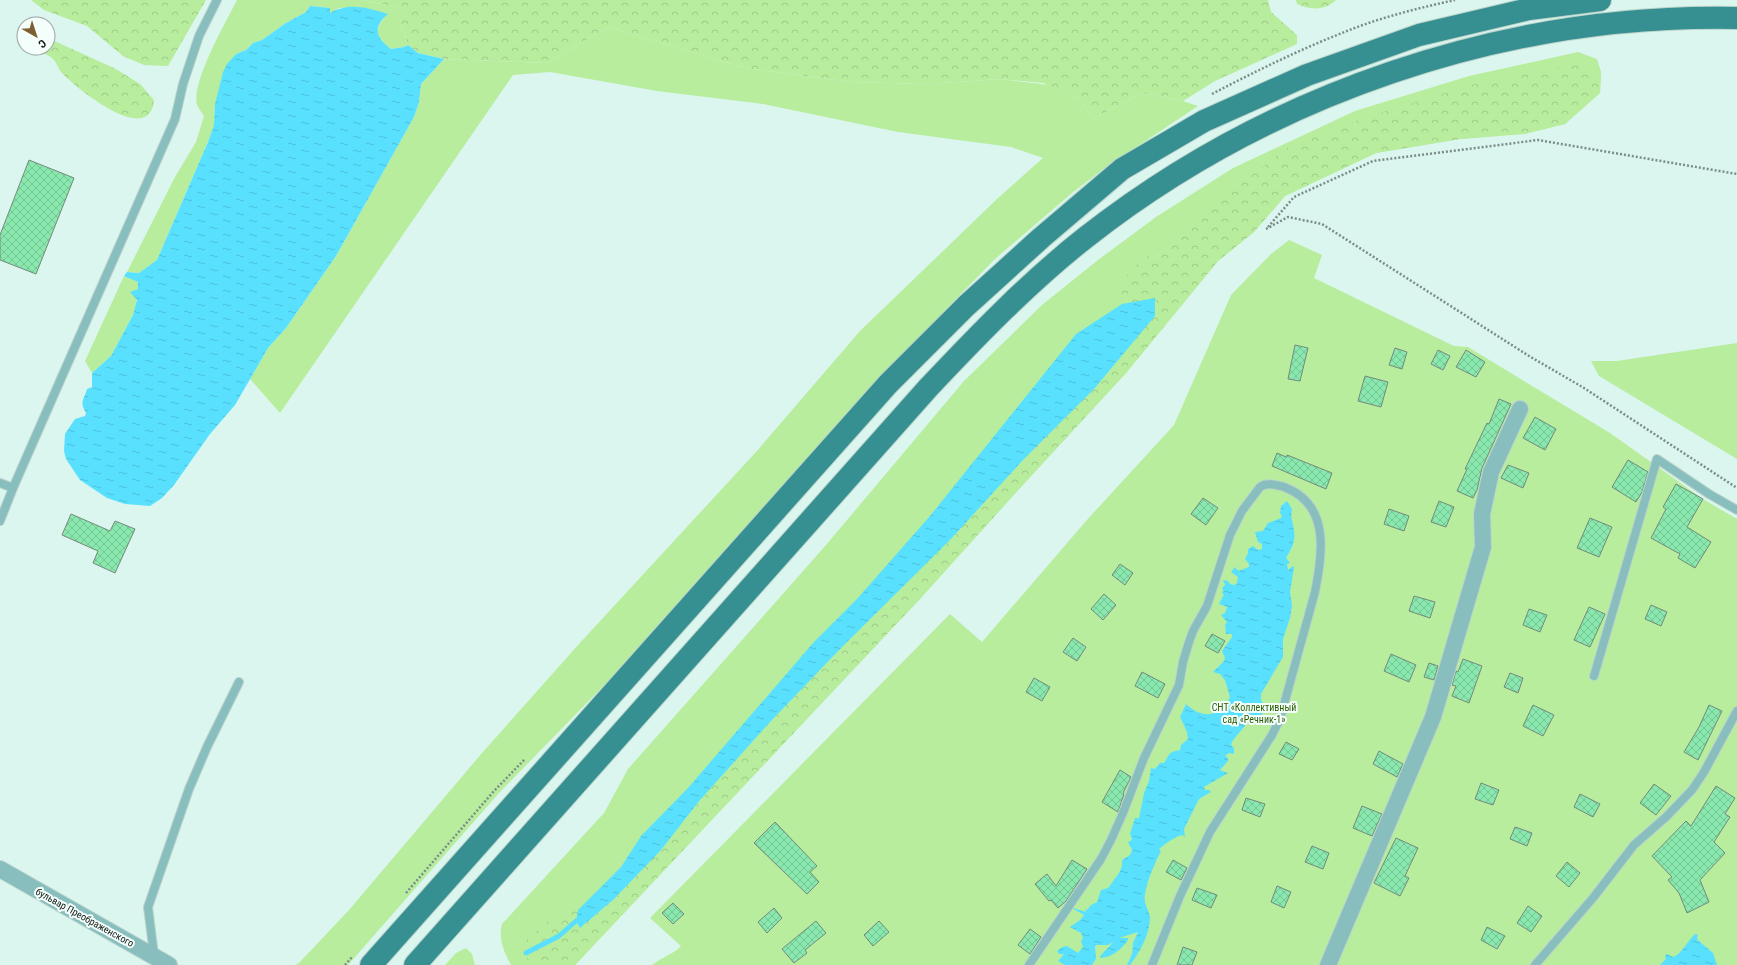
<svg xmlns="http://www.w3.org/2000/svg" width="1737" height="965" font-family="'Roboto Condensed',sans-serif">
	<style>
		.green { fill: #b8ed9e }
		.forest { fill: url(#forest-crowns) }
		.water { fill: url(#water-ripples) }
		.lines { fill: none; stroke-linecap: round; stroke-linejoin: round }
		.stream { stroke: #59e0ff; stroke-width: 5 }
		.building { fill: url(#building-cross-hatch); stroke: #75897c }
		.service-casing { stroke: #bad3cb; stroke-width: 10 }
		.minor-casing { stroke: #bad3cb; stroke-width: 18 }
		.primary-casing { stroke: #bad3cb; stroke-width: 24 }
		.path { stroke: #7a8d88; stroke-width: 2.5; stroke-dasharray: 2 2; stroke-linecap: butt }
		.service { stroke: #89bebe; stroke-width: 8 }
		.minor { stroke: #89bebe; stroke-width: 16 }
		.primary { stroke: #368f90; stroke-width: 22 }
		.labels { text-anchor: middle; stroke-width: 4; stroke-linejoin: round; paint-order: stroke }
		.park-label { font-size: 10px; fill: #2b5c04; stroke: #f4fffc }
		.street-label { font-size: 10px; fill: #0f1916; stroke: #f4fffc }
	</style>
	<defs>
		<pattern id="forest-crowns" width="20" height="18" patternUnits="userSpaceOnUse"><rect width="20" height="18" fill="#b8ed9e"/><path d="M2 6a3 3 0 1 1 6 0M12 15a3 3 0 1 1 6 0" fill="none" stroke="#9dcb87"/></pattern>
		<pattern id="water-ripples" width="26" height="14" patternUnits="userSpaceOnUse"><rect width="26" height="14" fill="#59e0ff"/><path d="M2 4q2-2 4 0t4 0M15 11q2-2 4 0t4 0" fill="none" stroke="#4cc0da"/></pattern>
		<pattern id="building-cross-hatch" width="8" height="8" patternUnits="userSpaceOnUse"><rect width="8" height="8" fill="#89e8ad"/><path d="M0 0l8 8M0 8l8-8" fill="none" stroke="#75c694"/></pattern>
	</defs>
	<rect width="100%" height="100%" fill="#dbf6ee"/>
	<g class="green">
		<path d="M237 0H362L396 7 408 45 404 47 391 49C374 36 374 29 387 14L359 7 339 8 330 14 329 8 310 6 306 12 286 23 262 40 253 43 246 50 236 54 233 58 215 104 214 125 208 142 157 260 139 273 127 272 175 177 196 142 204 116C202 113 199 109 197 105 191 82 226 22 237 0Z"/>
		<path d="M608 27 745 68 852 82 929 84 1000 79 1049 85 1078 98 1094 118 1143 93 1183 101 1198 106 1102 170 1072 193 995 259 950 305 847 417 656 632 499 793 348 965H295L299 963 349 910 482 753 578 645 756 452 860 331 997 199 1043 158 1011 147 898 132 763 104 657 91 550 72 513 75 280 413 250 379 268 348 286 328 336 256 414 117 419 102 421 84 444 59 547 63Z"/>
		<path d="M1578 52 1597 59 1601 72 1600 93 1565 124 1525 134 1460 139 1376 153 1285 196 1254 232 1218 261 1126 373 1020 488 919 600 575 965H511C504 952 498 939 502 924L604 813 628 769 826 545 964 381 1042 305 1098 260 1156 217 1233 168 1355 111 1469 76Z"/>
		<path d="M1289 240 1322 255 1314 278 1454 346 1468 347 1610 433 1703 499 1737 519V965H652C661 958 675 953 681 946L650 918 950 614 982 642 1086 521 1174 425 1231 295 1271 254Z"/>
		<path d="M124 276 138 282V289L135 291 137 305 133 315 111 356 92 373 85 361Z"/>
		<path d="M1737 343V459L1599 376 1591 361H1617Z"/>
		<path d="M466 948 472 954 475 965H445L456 953Z"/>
	</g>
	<g class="forest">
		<path d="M31 0H206L168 66 144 65 123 56 87 26 44 10Z"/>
		<path d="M362 0H1268L1271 12 1297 35V44L1215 81 1183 101 1143 93 1094 118 1078 98 1043 83 1000 79 929 84 852 82 745 68 608 27 547 63 444 59 418 53 408 45 396 7Z"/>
		<path d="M1296 0H1336C1325 11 1310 10 1297 4Z"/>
		<path d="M48 38 116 69 140 84 154 100C150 148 77 89 62 73 58 69 57 62 52 58 47 54 39 51 33 48H48Z"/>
		<path d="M1574 65 1601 72 1600 93 1565 124 1520 134 1460 139 1376 153 1285 196 1254 232 1218 261 1126 373 1020 488 919 600 575 965H528L525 941 551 918 578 910 576 921 580 928 614 899 661 850 700 800 771 721 842 647 950 540 1022 461 1155 298 1122 304 1117 287 1135 266 1287 148 1361 119 1471 85Z"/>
	</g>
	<g class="water">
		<path d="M310 6 330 8V13C350 2 367 8 388 14 372 27 376 38 391 49L404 47 408 45 418 53 444 59 421 84 419 102 414 117 336 256 286 328 268 348 235 405 210 434 174 485 162 498 150 506 125 504 107 498 80 480 66 459 64 451 65 434 75 419 85 416 86 413C79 402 84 400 87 389L92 387V373L111 356 133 315 137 300 130 292 138 289V282L124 276 127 272 139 273 157 260 208 142 214 125 215 104 223 72 227 64 236 54 246 50 253 43 262 40 286 23 306 12Z"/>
		<path d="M1155 298V316L1094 389 1022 461 950 540 842 647 771 721 700 800 661 850 614 899 580 928 576 921 578 910 621 867 641 836 688 788 813 643 857 599 930 516 1076 334 1122 304Z"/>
		<path d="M1287 501 1292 509C1290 518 1293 521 1294 531 1296 541 1291 550 1286 558L1290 563 1287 564 1288 570 1293 566 1294 567 1290 592 1292 606 1290 618 1283 639V657L1261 694V700L1265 707 1259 721 1255 724 1251 720H1248C1245 729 1232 738 1231 745L1234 748V754L1229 753 1225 756 1228 758V761L1220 770 1228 773 1204 787 1205 790H1209L1211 792 1199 799 1184 829 1185 837 1182 835C1177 836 1162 845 1159 850L1161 851C1155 863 1147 880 1145 894 1143 903 1149 910 1150 917 1150 934 1140 952 1130 965H1127L1132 954 1133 943 1138 932 1119 938H1128V940C1122 949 1111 958 1100 958 1102 952 1110 947 1113 942L1108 945H1096L1095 947 1096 959 1092 965H1065L1058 961 1064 954H1059L1057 951 1062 947 1067 946 1078 953 1083 947 1081 941 1083 938 1081 933 1070 927 1080 920 1084 915 1070 907 1086 912 1085 908 1087 910 1091 905 1097 902 1101 890 1108 888 1119 873 1122 866V860L1130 855 1132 850 1128 842 1132 840 1130 834 1135 818H1139L1144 793 1149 781 1151 768 1155 769 1160 763H1164C1170 754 1168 752 1180 750L1181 745 1188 739 1187 732 1180 717 1186 704C1203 720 1219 717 1230 697L1225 680 1220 674 1213 672 1223 662 1225 658 1222 651 1232 637V634H1226L1225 625 1227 622 1221 615 1225 613 1227 607 1219 604 1224 594H1222L1223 590 1222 588 1225 585 1223 580 1228 581 1230 584 1234 585 1237 583 1238 577 1231 572 1235 567 1238 571 1249 567V564L1245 559 1248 553V549L1253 546 1258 550 1262 549V544L1258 542 1255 532 1263 531 1268 523 1281 518 1282 516 1280 513 1281 506Z"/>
		<path d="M1695 934 1698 935 1697 939 1699 941 1713 953 1717 965H1660L1666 959 1665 956 1667 954 1673 957C1682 954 1687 941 1695 934Z"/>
	</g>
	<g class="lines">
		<path class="stream" d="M526 953 559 936 576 921"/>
	</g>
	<g class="building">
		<path d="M29 160 74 178 36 274 0 260V235Z"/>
		<path d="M1295 345 1308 348 1300 381 1288 379Z"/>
		<path d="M1395 348 1407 352 1402 369 1389 365Z"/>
		<path d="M1438 350 1450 356 1443 370 1431 364Z"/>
		<path d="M1466 350 1485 362 1476 377 1456 367Z"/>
		<path d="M1365 376 1388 382 1381 407 1358 401Z"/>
		<path d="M1499 399 1511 404 1482 468 1477 490 1473 498 1457 491 1467 469H1465L1487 423 1489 424Z"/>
		<path d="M1535 417 1556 429 1545 450 1523 438Z"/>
		<path d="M1277 453 1286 457 1287 455 1332 473 1326 489 1272 466Z"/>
		<path d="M1628 460 1648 472 1642 492 1636 502 1612 487Z"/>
		<path d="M1508 465 1529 473 1523 488 1501 478Z"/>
		<path d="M1676 484 1703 499 1687 527 1711 542 1695 568 1678 558 1680 554 1651 538 1666 509 1663 507Z"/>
		<path d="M1203 498 1218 508 1206 525 1191 514Z"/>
		<path d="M1439 501 1454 507 1446 527 1431 522Z"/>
		<path d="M1389 509 1409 516 1404 531 1384 524Z"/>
		<path d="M71 514 110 531 115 521 135 529 115 573 93 563 98 551 62 535Z"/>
		<path d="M1590 518 1612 527 1599 557 1577 548Z"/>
		<path d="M1120 564 1133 573 1125 585 1112 575Z"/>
		<path d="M1104 594 1116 605 1103 620 1091 609Z"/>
		<path d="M1414 596 1435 602 1430 618 1409 611Z"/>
		<path d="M1651 605 1667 612 1661 626 1645 619Z"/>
		<path d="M1589 607 1605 614 1590 647 1574 640Z"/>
		<path d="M1529 609 1547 615 1540 632 1523 625Z"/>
		<path d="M1212 634 1225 641 1218 653 1205 646Z"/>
		<path d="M1073 638 1086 647 1077 661 1063 652Z"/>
		<path d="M1391 654 1416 665 1409 682 1384 671Z"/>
		<path d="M1463 659 1482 666 1469 703 1452 696 1456 686 1452 685 1456 671 1458 672Z"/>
		<path d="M1429 663 1438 666 1434 680 1424 677Z"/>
		<path d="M1142 672 1165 684 1158 698 1135 686Z"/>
		<path d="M1510 673 1523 678 1518 693 1504 687Z"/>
		<path d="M1034 678 1050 687 1042 701 1026 692Z"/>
		<path d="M1533 705 1554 715 1543 736 1523 726Z"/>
		<path d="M1709 705 1722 711 1698 760 1684 752 1699 727Z"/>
		<path d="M1286 742 1299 749 1292 760 1279 754Z"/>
		<path d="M1379 751 1403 764 1397 777 1373 764Z"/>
		<path d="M1120 770 1131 777 1123 793 1124 794 1118 812 1102 802Z"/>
		<path d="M1481 783 1499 790 1493 805 1475 799Z"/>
		<path d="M1654 784 1671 796 1656 815 1640 803Z"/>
		<path d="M1716 786 1735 798 1725 814 1730 817 1714 842 1725 853 1700 880 1709 902 1687 913 1679 893 1668 880 1672 877 1652 856 1686 821 1691 826Z"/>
		<path d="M1580 794 1600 804 1593 817 1574 807Z"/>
		<path d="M1246 798 1265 804 1260 817 1242 810Z"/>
		<path d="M1362 806 1382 814 1372 836 1353 828Z"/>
		<path d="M775 822 817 866 810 872 819 882 807 894 754 843Z"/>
		<path d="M1515 827 1532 833 1527 846 1510 839Z"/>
		<path d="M1396 838 1418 848 1405 876 1409 878 1400 896 1374 883Z"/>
		<path d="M1312 846 1329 853 1323 869 1305 862Z"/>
		<path d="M1072 860 1087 869 1066 901 1058 908 1051 900 1049 901 1035 884 1047 874 1056 886Z"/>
		<path d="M1173 860 1187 868 1181 880 1166 872Z"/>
		<path d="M1567 862 1580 873 1569 887 1556 876Z"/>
		<path d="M1277 886 1291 892 1284 908 1271 902Z"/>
		<path d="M1197 888 1217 895 1211 908 1192 900Z"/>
		<path d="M673 903 684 914 673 924 662 913Z"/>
		<path d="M1528 906 1542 916 1531 932 1517 923Z"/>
		<path d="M774 908 782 918 767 933 758 922Z"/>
		<path d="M816 921 826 933 805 950 807 953 794 963 782 949Z"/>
		<path d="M879 921 889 932 873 946 864 935Z"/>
		<path d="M1487 927 1505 936 1497 949 1481 940Z"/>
		<path d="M1030 929 1041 937 1030 954 1018 945Z"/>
		<path d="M1183 947 1197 952 1192 965H1177Z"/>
	</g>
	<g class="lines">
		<g class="service-casing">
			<g id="service">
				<path d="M0 483 13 488"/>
				<path d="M0 521 13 488 175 119 183 84 199 36 217 0"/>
				<path d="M1594 676 1657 459 1709 494 1737 510"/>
				<path d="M154 955 148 907 189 789 207 747 239 682"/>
				<path d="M1029 965 1101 859 1111 840 1123 813 1144 758 1179 685 1183 662 1189 642 1193 631 1207 606 1230 535 1242 511 1260 487C1267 482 1276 485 1284 487 1330 504 1323 553 1315 592L1280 719 1272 735 1210 832 1180 896 1152 965"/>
				<path d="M1535 965 1593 898 1634 845 1666 817 1692 790 1704 772 1737 711"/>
			</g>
		</g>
		<g class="minor-casing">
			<g id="minor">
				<path d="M0 869 169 965"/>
				<path d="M1328 965 1433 717 1483 547 1482 514 1491 472 1520 409"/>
			</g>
		</g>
		<g class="primary-casing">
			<g id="primary">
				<path d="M371 965 888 384 966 306 1041 238 1122 169 1204 121 1307 75 1419 35 1529 9 1600 0"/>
				<path d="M415 965 928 388C978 335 1028 283 1085 238 1268 94 1504 13 1737 18"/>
			</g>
		</g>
		<g class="path">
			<path d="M1212 94C1256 71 1301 49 1347 31 1382 17 1419 8 1455 0"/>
			<path d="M1268 227 1294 197 1373 161 1538 140 1737 174"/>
			<path d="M1266 229 1288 217 1322 224 1529 356 1584 388 1737 488"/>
			<path d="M406 893 494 791 525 759"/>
			<path d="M345 965 353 956"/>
		</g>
		<use href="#service" class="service"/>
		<use href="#minor" class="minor"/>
		<use href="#primary" class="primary"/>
	</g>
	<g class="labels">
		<g class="park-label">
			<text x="1254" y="711">СНТ «Коллективный<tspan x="1254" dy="12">сад «Речник-1»</tspan></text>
		</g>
		<g class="street-label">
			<text transform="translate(85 917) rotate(29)" y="4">бульвар Преображенского</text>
		</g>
	</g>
	<g transform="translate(36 36) rotate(141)"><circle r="19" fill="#f4fffc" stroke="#98a3a0"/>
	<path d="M0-3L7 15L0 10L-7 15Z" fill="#7d5f33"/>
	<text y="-6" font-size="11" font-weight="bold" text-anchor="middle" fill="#0f1916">С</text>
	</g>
</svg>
